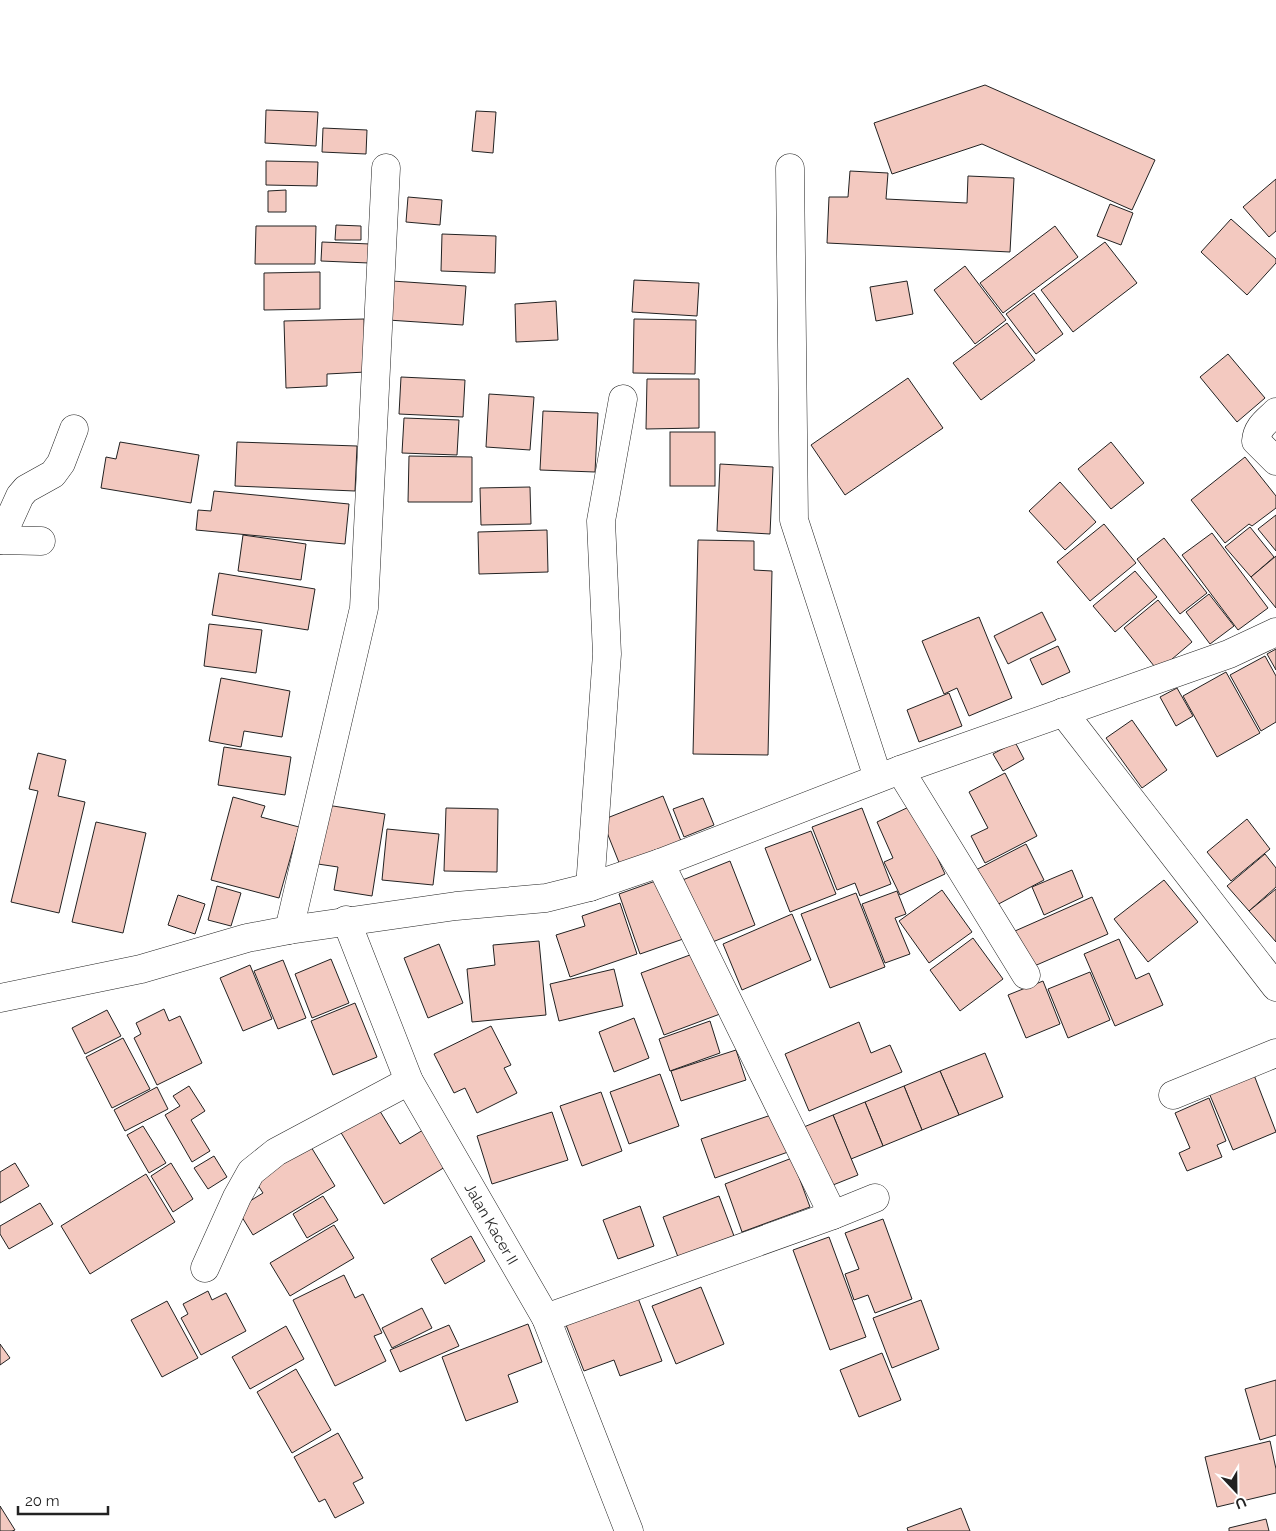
<svg xmlns="http://www.w3.org/2000/svg" width="1276" height="1531" font-family="Raleway,sans-serif">
	<style>
		.building { fill: #f3c9c0; stroke: #222 }
		.lines { fill: none; stroke-linecap: round; stroke-linejoin: round }
		.minor-casing { stroke: #222; stroke-width: 29 }
		.minor { stroke: #fff; stroke-width: 28 }
		.labels { text-anchor: middle; stroke-width: 4; stroke-linejoin: round; paint-order: stroke }
		.street-label { font-size: 15px; fill: #222; stroke: #fff }
	</style>
	<rect width="100%" height="100%" fill="#fff"/>
	<g class="building">
		<path d="M985 85 1155 160 1132 210 982 144 892 174 874 123Z"/>
		<path d="M266 110 318 112 316 146 265 143Z"/>
		<path d="M476 111 496 112 493 153 472 151Z"/>
		<path d="M323 128 367 130 366 154 322 152Z"/>
		<path d="M266 161 318 162 317 186 266 185Z"/>
		<path d="M850 171 888 173 886 199 967 203 968 176 1014 178 1010 252 827 243 829 197H848Z"/>
		<path d="M1276 179V231L1269 237 1243 207Z"/>
		<path d="M286 190V212H268V191Z"/>
		<path d="M408 197 442 200 440 225 406 222Z"/>
		<path d="M1110 204 1133 213 1121 245 1097 236Z"/>
		<path d="M1231 219 1276 259V263L1247 295 1201 252Z"/>
		<path d="M336 225 361 226V240H335Z"/>
		<path d="M256 226H316L315 264H255Z"/>
		<path d="M1055 226 1078 257 1003 313 980 283Z"/>
		<path d="M442 234 496 236 495 273 441 271Z"/>
		<path d="M322 242 370 244 369 263 321 261Z"/>
		<path d="M1105 242 1137 283 1073 332 1041 290Z"/>
		<path d="M965 266 1006 320 975 344 934 290Z"/>
		<path d="M320 272V309L264 310V273Z"/>
		<path d="M634 280 699 283 697 316 632 312Z"/>
		<path d="M392 281 466 286 463 325 388 320Z"/>
		<path d="M907 281 913 314 876 321 870 287Z"/>
		<path d="M1034 293 1063 334 1036 354 1006 314Z"/>
		<path d="M556 301 558 340 516 342 515 304Z"/>
		<path d="M364 319 366 372 327 374V386L286 388 284 321Z"/>
		<path d="M634 319 696 320 695 374 633 373Z"/>
		<path d="M1007 323 1035 360 981 400 953 363Z"/>
		<path d="M1228 354 1265 398 1237 422 1200 377Z"/>
		<path d="M401 377 465 380 463 417 399 414Z"/>
		<path d="M908 378 943 428 845 495 811 445Z"/>
		<path d="M647 379H699V428L646 429Z"/>
		<path d="M489 394 534 397 530 450 486 447Z"/>
		<path d="M543 411 598 413 595 472 540 470Z"/>
		<path d="M404 418 459 420 457 455 402 453Z"/>
		<rect x="670" y="432" width="45" height="54"/>
		<path d="M120 442 199 455 191 503 101 488 106 457 116 459Z"/>
		<path d="M237 442 357 446 355 491 235 486Z"/>
		<path d="M1111 442 1144 483 1111 509 1078 469Z"/>
		<path d="M409 456 472 457V502H408Z"/>
		<path d="M1245 457 1276 496V508L1252 526 1249 524 1225 543 1191 500Z"/>
		<path d="M720 464 773 467 770 534 717 531Z"/>
		<path d="M1060 482 1096 522 1065 550 1029 511Z"/>
		<path d="M530 487 531 524 481 525 480 488Z"/>
		<path d="M214 491 349 504 345 544 196 530 198 510 211 511Z"/>
		<path d="M1276 515V551L1258 529Z"/>
		<path d="M1104 524 1136 563 1090 601 1057 562Z"/>
		<path d="M1250 527 1274 557 1251 577 1225 547Z"/>
		<path d="M547 530 548 572 479 574 478 532Z"/>
		<path d="M1212 533 1268 608 1238 630 1182 555Z"/>
		<path d="M243 535 306 544 301 580 238 571Z"/>
		<path d="M1164 538 1207 593 1180 614 1137 559Z"/>
		<path d="M698 540 754 541V570L772 571 768 755 693 754Z"/>
		<path d="M1276 556V608L1251 577Z"/>
		<path d="M1135 571 1157 597 1115 632 1093 606Z"/>
		<path d="M219 573 315 589 308 630 212 615Z"/>
		<path d="M1209 594 1234 626 1210 644 1186 612Z"/>
		<path d="M1158 600 1192 642 1158 671 1124 628Z"/>
		<path d="M1042 612 1056 640 1008 664 994 636Z"/>
		<path d="M979 617 1012 698 969 716 957 688 944 694 922 641Z"/>
		<path d="M209 624 262 630 256 673 204 666Z"/>
		<path d="M1058 646 1070 672 1042 685 1030 659Z"/>
		<path d="M1276 649V670L1267 654Z"/>
		<path d="M1265 656 1276 676V722L1261 731 1230 675Z"/>
		<path d="M1226 672 1260 733 1217 757 1183 696Z"/>
		<path d="M221 678 290 691 282 737 244 731 241 747 209 741Z"/>
		<path d="M1177 688 1193 716 1176 726 1160 697Z"/>
		<path d="M949 693 962 726 919 742 907 710Z"/>
		<path d="M1132 720 1167 770 1142 788 1106 738Z"/>
		<path d="M1015 742 1024 759 1003 771 993 754Z"/>
		<path d="M224 747 291 757 285 795 218 785Z"/>
		<path d="M38 753 66 760 58 796 85 802 59 913 11 902 38 791 29 789Z"/>
		<path d="M1005 773 1037 836 985 863 971 836 988 828 969 792Z"/>
		<path d="M663 796 681 841 620 865 602 820Z"/>
		<path d="M233 797 265 806 261 817 299 827 279 898 211 880Z"/>
		<path d="M703 798 714 825 684 837 673 809Z"/>
		<path d="M320 804 385 814 372 896 334 890 338 867 311 863Z"/>
		<path d="M913 805 945 874 900 895 884 862 893 858 877 822Z"/>
		<path d="M446 808 498 809 497 872 444 871Z"/>
		<path d="M862 808 891 884 860 896 855 883 837 890 812 827Z"/>
		<path d="M1247 819 1270 849 1231 881 1207 852Z"/>
		<path d="M96 822 146 833 123 933 72 922Z"/>
		<path d="M387 829 439 834 433 885 382 880Z"/>
		<path d="M811 831 836 894 790 912 765 848Z"/>
		<path d="M1026 844 1044 880 991 908 972 872Z"/>
		<path d="M1265 854 1276 868V887L1249 911 1227 886Z"/>
		<path d="M730 861 755 925 705 945 680 881Z"/>
		<path d="M1072 870 1083 897 1044 915 1032 887Z"/>
		<path d="M664 878 686 938 640 954 619 894Z"/>
		<path d="M1164 880 1198 922 1148 962 1114 919Z"/>
		<path d="M217 886 241 893 231 926 208 920Z"/>
		<path d="M1276 889V942L1249 911Z"/>
		<path d="M942 890 972 932 929 963 899 921Z"/>
		<path d="M897 891 906 914 895 918 910 954 885 963 862 904Z"/>
		<path d="M856 893 885 967 830 988 801 914Z"/>
		<path d="M178 895 205 904 195 934 168 925Z"/>
		<path d="M1092 897 1108 934 1032 967 1015 931Z"/>
		<path d="M620 903 637 954 570 977 556 935 585 926 582 916Z"/>
		<path d="M792 914 811 960 742 990 723 944Z"/>
		<path d="M973 938 1003 979 960 1011 930 970Z"/>
		<path d="M1119 939 1136 979 1149 973 1163 1005 1115 1026 1084 954Z"/>
		<path d="M539 941 546 1015 472 1022 467 969 495 965 493 945Z"/>
		<path d="M439 944 463 1003 428 1018 404 958Z"/>
		<path d="M698 952 720 1014 664 1035 641 973Z"/>
		<path d="M331 959 349 1003 312 1018 295 974Z"/>
		<path d="M283 960 306 1018 278 1029 254 971Z"/>
		<path d="M250 965 272 1019 243 1031 220 978Z"/>
		<path d="M614 969 623 1006 559 1021 550 984Z"/>
		<path d="M1090 972 1110 1020 1068 1038 1048 989Z"/>
		<path d="M1043 981 1060 1024 1026 1038 1008 995Z"/>
		<path d="M355 1003 377 1057 333 1075 311 1021Z"/>
		<path d="M164 1009 169 1021 180 1016 202 1063 157 1085 134 1038 141 1034 136 1023Z"/>
		<path d="M107 1010 121 1036 85 1054 72 1028Z"/>
		<path d="M634 1018 649 1058 614 1072 599 1032Z"/>
		<path d="M710 1021 720 1053 670 1071 659 1039Z"/>
		<path d="M859 1022 871 1053 890 1045 902 1072 809 1111 785 1054Z"/>
		<path d="M491 1026 511 1065 504 1068 517 1093 477 1113 465 1088 454 1093 434 1054Z"/>
		<path d="M123 1038 150 1089 112 1108 86 1057Z"/>
		<path d="M736 1050 746 1080 681 1101 671 1071Z"/>
		<path d="M985 1053 1003 1097 959 1115 940 1071Z"/>
		<path d="M940 1071 959 1115 922 1130 904 1086Z"/>
		<path d="M660 1074 679 1126 629 1144 610 1092Z"/>
		<path d="M1254 1075 1276 1132 1233 1150 1209 1093Z"/>
		<path d="M189 1086 205 1111 191 1120 210 1151 192 1162 165 1115 180 1106 173 1096Z"/>
		<path d="M904 1086 922 1130 883 1146 865 1102Z"/>
		<path d="M157 1087 168 1109 125 1131 114 1110Z"/>
		<path d="M601 1092 622 1151 582 1166 560 1106Z"/>
		<path d="M1209 1098 1226 1141 1217 1145 1222 1157 1187 1171 1179 1153 1190 1148 1175 1113Z"/>
		<path d="M865 1102 883 1146 851 1159 833 1115Z"/>
		<path d="M375 1103 400 1144 428 1127 450 1164 384 1204 337 1126Z"/>
		<path d="M552 1112 568 1160 492 1184 477 1136Z"/>
		<path d="M774 1114 788 1152 715 1178 701 1139Z"/>
		<path d="M833 1115 858 1175 823 1189 799 1129Z"/>
		<path d="M143 1126 166 1163 149 1173 127 1135Z"/>
		<path d="M308 1142 335 1186 253 1235 237 1209 263 1193 252 1176Z"/>
		<path d="M214 1156 227 1177 208 1189 194 1168Z"/>
		<path d="M792 1158 810 1207 742 1232 725 1184Z"/>
		<path d="M15 1163 29 1186 0 1203V1172Z"/>
		<path d="M171 1163 193 1199 173 1212 151 1176Z"/>
		<path d="M146 1174 175 1222 90 1274 61 1226Z"/>
		<path d="M323 1196 338 1220 307 1238 293 1214Z"/>
		<path d="M719 1196 734 1236 678 1257 663 1217Z"/>
		<path d="M40 1203 53 1224 9 1249 0 1234V1226Z"/>
		<path d="M640 1206 654 1246 618 1259 603 1220Z"/>
		<path d="M883 1219 912 1299 875 1313 868 1295 854 1300 845 1274 859 1269 845 1233Z"/>
		<path d="M334 1225 354 1258 290 1296 270 1263Z"/>
		<path d="M471 1236 485 1261 445 1284 431 1259Z"/>
		<path d="M829 1237 866 1337 830 1350 793 1250Z"/>
		<path d="M344 1275 355 1298 363 1294 382 1333 374 1336 386 1361 335 1386 293 1300Z"/>
		<path d="M701 1287 724 1344 676 1364 652 1306Z"/>
		<path d="M208 1291 212 1300 226 1293 246 1331 201 1355 181 1318 188 1314 183 1304Z"/>
		<path d="M638 1298 662 1361 620 1376 614 1360 584 1371 566 1325Z"/>
		<path d="M921 1300 939 1349 892 1368 873 1318Z"/>
		<path d="M167 1301 198 1358 162 1377 131 1320Z"/>
		<path d="M422 1308 432 1328 392 1348 382 1328Z"/>
		<path d="M528 1324 542 1362 508 1375 518 1402 466 1421 442 1357Z"/>
		<path d="M449 1325 459 1346 400 1372 390 1350Z"/>
		<path d="M286 1326 304 1359 250 1389 232 1357Z"/>
		<path d="M0 1344 10 1358 0 1365Z"/>
		<path d="M882 1353 901 1400 859 1417 840 1370Z"/>
		<path d="M296 1369 331 1430 292 1453 257 1392Z"/>
		<path d="M1276 1380V1435L1260 1440 1245 1389Z"/>
		<path d="M338 1433 363 1478 353 1483 364 1503 335 1518 325 1499 319 1502 294 1457Z"/>
		<path d="M1270 1441 1276 1469V1493L1217 1507 1205 1457Z"/>
		<path d="M0 1506 15 1530 12 1531H0Z"/>
		<path d="M961 1508 970 1531H908L907 1528Z"/>
		<path d="M1266 1519 1269 1531H1229V1528Z"/>
	</g>
	<g class="lines">
		<g class="minor-casing">
			<g id="minor">
				<path d="M790 168 794 520 878 778"/>
				<path d="M1276 412C1267 421 1257 427 1256 441L1276 461"/>
				<path d="M0 540 20 496 26 489 53 474 61 463 74 429"/>
				<path d="M0 540 41 541"/>
				<path d="M1063 712 1276 987"/>
				<path d="M900 770 1026 975"/>
				<path d="M660 863 833 1215"/>
				<path d="M590 887 607 654 601 521 623 399"/>
				<path d="M346 920 409 1081 546 1318 629 1531"/>
				<path d="M289 930 364 608 386 168"/>
				<path d="M0 998 141 969 247 938 289 930 456 906 546 898 590 887 660 863 900 770 1229 654 1276 632"/>
				<path d="M1173 1095 1276 1053"/>
				<path d="M205 1268 237 1197 251 1172 276 1152 409 1081"/>
				<path d="M546 1318 833 1215 875 1198"/>
			</g>
		</g>
		<use href="#minor" class="minor"/>
	</g>
	<g class="labels">
		<g class="street-label">
			<text transform="translate(491 1224) rotate(60)" y="5">Jalan Kacer II</text>
		</g>
	</g>
	<g transform="translate(1236 1491) rotate(158)" stroke="#ffffff" stroke-width="4" paint-order="stroke">
	<path d="M0-4L9 19L0 12L-9 19Z" fill="#222222"/>
	<text y="-8" font-size="14" font-weight="bold" text-anchor="middle" fill="#222222">U</text>
	</g>
	<path d="M18 1506v8h90v-8" fill="none" stroke="#222222" stroke-width="2.5"/>
	<text x="25" y="1506" font-size="15" fill="#222222" stroke="#ffffff" stroke-width="4" paint-order="stroke">20 m</text>
</svg>
